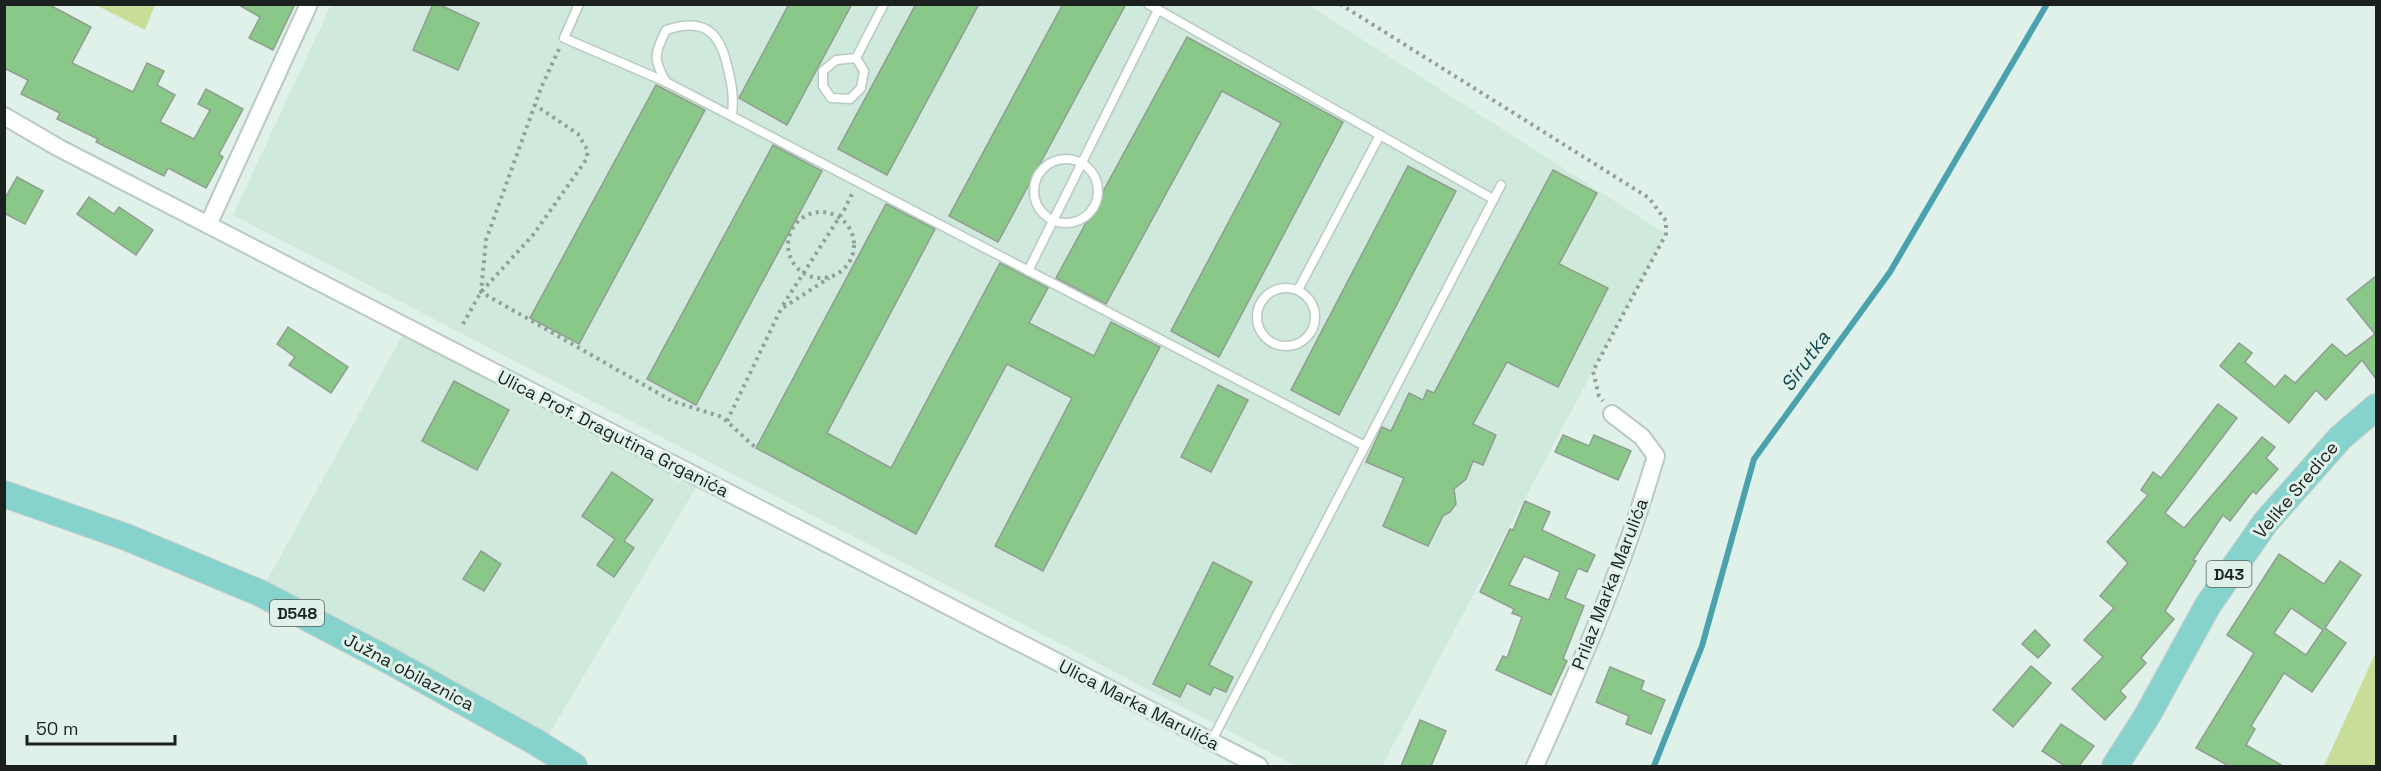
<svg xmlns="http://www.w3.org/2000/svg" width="2381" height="771" font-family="'Space Grotesk',sans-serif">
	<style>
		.built { fill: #cfe9dd }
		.green { fill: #c8de98 }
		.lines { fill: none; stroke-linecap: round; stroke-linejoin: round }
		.stream { stroke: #4ba2ae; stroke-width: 6 }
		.building { fill: #89c888; stroke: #919d91; stroke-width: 1.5; fill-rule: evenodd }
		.lane-casing { stroke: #b9cac2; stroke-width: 11 }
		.street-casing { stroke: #b9cac2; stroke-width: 20 }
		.primary-casing { stroke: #cdcece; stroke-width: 28 }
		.path { stroke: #93a09a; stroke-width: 4; stroke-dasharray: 3 4.5; stroke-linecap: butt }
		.lane { stroke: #fff; stroke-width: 8 }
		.street { stroke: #fff; stroke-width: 16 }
		.primary { stroke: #86d3cd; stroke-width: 26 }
		.labels { text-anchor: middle; stroke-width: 6; stroke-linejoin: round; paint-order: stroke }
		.shield { fill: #e0f1e9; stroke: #555f5b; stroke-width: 1.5 }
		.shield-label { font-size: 16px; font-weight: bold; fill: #1a211e }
		.street-label { font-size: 18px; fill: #1a211e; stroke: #e0f1e9 }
		.water-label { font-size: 20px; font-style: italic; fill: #154b53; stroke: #e0f1e9 }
	</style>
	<rect width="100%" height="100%" fill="#e0f1e9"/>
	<g class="built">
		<path d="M1307 4 1666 234 1382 766H1296L233 215 331 5Z"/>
		<path d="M407 327 701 479 542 746 260 593Z"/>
	</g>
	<g class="green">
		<path d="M96 5H155L145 30Z"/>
		<path d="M2376 652V766H2324Z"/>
	</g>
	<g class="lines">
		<path class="stream" d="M1654 766 1702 646 1754 459 1890 272 2047 4"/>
	</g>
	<g class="building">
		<path d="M4 4H48L91 27 72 63 133 92 147 63 164 71 157 85 175 95 160 122 194 139 210 110 198 104 206 89 243 109 219 154 223 157 206 188 168 168 164 176 96 142 98 139 57 119 60 113 21 94 28 80 4 68Z"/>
		<path d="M237 4H295L273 50 249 38 260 17Z"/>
		<path d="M433 4H438L479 23 458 70 413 50Z"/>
		<path d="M789 4H852L787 125 739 98Z"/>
		<path d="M916 4H979L887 175 838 149Z"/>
		<path d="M1063 4H1126L998 242 949 216Z"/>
		<path d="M1187 37 1343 122 1219 357 1171 331 1281 123 1222 91 1106 304 1056 278Z"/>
		<path d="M656 85 705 110 579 344 530 318Z"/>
		<path d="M773 145 822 171 696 405 647 379Z"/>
		<path d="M1408 166 1456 191 1339 415 1291 390Z"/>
		<path d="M1553 170 1597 193 1559 264 1608 288 1558 387 1507 362 1473 424 1496 435 1483 465 1473 461 1466 479 1454 489 1456 504 1450 512 1443 516 1428 546 1383 526 1404 478 1366 462 1382 427 1391 431 1409 393 1423 400 1427 390 1434 393Z"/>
		<path d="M17 177 43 191 25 224 4 213V200Z"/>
		<path d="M89 197 114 214 119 207 153 230 136 255 77 214Z"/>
		<path d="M886 204 935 229 827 433 891 468 1000 263 1048 288 1029 323 1094 356 1111 322 1160 347 1043 571 995 546 1072 398 1007 364 916 534 756 448Z"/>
		<path d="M2376 276V379L2362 360 2326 400 2316 390 2289 423 2220 366 2239 343 2252 353 2245 362 2275 387 2285 375 2295 383 2332 344 2346 356 2375 334 2347 299Z"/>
		<path d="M288 327 348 367 331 393 289 365 295 357 277 344Z"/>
		<path d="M454 381 509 410 477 470 422 441Z"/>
		<path d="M1218 385 1248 400 1211 472 1181 457Z"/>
		<path d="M2218 404 2237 418 2165 513 2184 528 2262 437 2275 447 2266 458 2278 469 2256 494 2253 491 2230 521 2223 515 2193 560 2196 561 2165 611 2174 619 2141 658 2146 663 2120 691 2126 697 2105 720 2072 689 2103 657 2084 640 2114 608 2100 596 2128 563 2107 542 2148 495 2141 490 2153 472 2161 478Z"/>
		<path d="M1563 435 1589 446 1594 435 1631 451 1618 480 1555 452Z"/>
		<path d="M612 472 653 500 624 541 634 548 614 577 597 565 615 539 582 516Z"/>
		<path d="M1525 501 1550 512 1542 530 1595 555 1587 572 1578 568 1565 598 1584 606 1563 659 1567 661 1551 695 1496 670 1503 656 1507 658 1522 617 1512 613 1514 609 1480 592 1510 529 1513 530ZM1524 556 1560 572 1549 600 1509 585Z"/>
		<path d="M481 551 501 564 484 591 463 579Z"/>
		<path d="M2279 554 2324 584 2340 561 2361 575 2325 628 2346 643 2312 692 2284 673 2251 726 2255 729 2246 745 2283 766H2229L2196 748 2254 653 2227 635ZM2291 608 2323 630 2306 655 2274 633Z"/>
		<path d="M1213 562 1252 582 1209 665 1233 677 1226 692 1214 687 1210 695 1187 683 1180 697 1153 684Z"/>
		<path d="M2035 630 2050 645 2038 658 2022 644Z"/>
		<path d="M2031 666 2051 683 2013 727 1993 710Z"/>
		<path d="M1610 667 1644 681 1641 690 1665 700 1651 734 1626 724 1629 716 1596 702Z"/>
		<path d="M1420 720 1446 731 1431 766H1401Z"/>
		<path d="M2061 724 2094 746 2079 766H2065L2042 751Z"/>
	</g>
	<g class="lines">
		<g class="lane-casing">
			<g id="lane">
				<path d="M579 4 564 38 666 82"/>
				<path d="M1148 4 1493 199"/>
				<path d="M856 58 864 71 861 88 850 99 831 98 823 86V71L836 60Z"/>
				<path d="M856 58 884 4"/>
				<path d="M732 116C734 96 732 84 727 65 719 29 701 18 666 30 654 54 653 59 666 82L1365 446"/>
				<circle cx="1066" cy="191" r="32"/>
				<path d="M1028 271 1158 10"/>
				<circle cx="1286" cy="317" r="29"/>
				<path d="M1298 290 1380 135"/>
				<path d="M1211 742 1501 185"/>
			</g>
		</g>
		<g class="street-casing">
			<g id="street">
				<path d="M4 116 59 148 1259 766"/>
				<path d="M208 225 309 4"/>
				<path d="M1535 766C1581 665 1625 562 1656 456L1642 437 1612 414"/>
			</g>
		</g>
		<g class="primary-casing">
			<g id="primary">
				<path d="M4 494 126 537 260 593 390 661 534 741 574 766"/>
				<path d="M2115 766 2147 716 2208 605 2265 523 2340 438 2376 407"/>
			</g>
		</g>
		<g class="path">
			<path d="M1340 4 1649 198 1666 221V234L1593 371 1599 396 1603 401"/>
			<path d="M559 49 541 88 486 240 481 292 672 401 722 417 756 448"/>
			<circle cx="821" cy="245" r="33"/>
			<path d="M783 305 844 210 853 192"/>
			<path d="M463 324 481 292 533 235 586 160 588 151 578 134 535 105"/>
			<path d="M727 421 781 309 829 278"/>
		</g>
		<use href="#lane" class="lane"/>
		<use href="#street" class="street"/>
		<use href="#primary" class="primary"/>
	</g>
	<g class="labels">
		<g class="shield">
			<rect x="2206.5" y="561" width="45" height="26" rx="4.5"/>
			<rect x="270" y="600" width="54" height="26" rx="4.5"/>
		</g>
		<g class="shield-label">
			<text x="2229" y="580">D43</text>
			<text x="297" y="619">D548</text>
		</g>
		<g class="street-label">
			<text transform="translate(613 434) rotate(27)" y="6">Ulica Prof. Dragutina Grganića</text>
			<text transform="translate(2296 490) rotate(-50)" y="6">Velike Sredice</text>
			<text transform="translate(1610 584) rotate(-69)" y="6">Prilaz Marka Marulića</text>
			<text transform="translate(409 672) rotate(28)" y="6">Južna obilaznica</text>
			<text transform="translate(1139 705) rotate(27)" y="6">Ulica Marka Marulića</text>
		</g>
		<g class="water-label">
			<text transform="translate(1805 361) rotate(-54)" y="7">Sirutka</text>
		</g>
	</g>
	<rect width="2381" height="771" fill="none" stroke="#1a211e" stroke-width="12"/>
	<path d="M27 735v9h148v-9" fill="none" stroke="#1a211e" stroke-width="3"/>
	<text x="36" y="735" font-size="18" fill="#1a211e" stroke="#e0f1e9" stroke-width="4.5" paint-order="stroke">50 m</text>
</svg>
